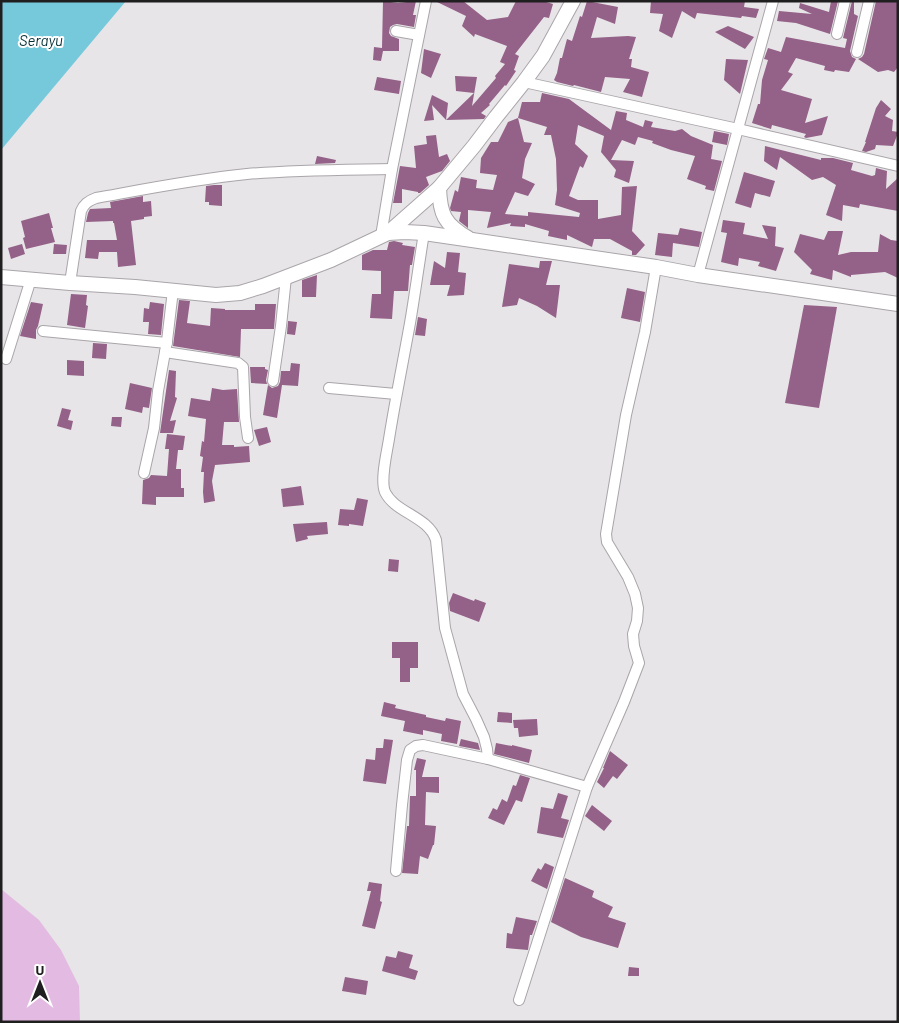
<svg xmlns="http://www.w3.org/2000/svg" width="899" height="1023" font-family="Barlow,sans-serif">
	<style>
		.green { fill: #e3bbe2 }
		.water { fill: #76c9db }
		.building { fill: #946188; fill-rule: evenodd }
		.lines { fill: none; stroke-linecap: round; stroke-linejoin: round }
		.street-casing { stroke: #a9a5a9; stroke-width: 12 }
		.secondary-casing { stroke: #a9a5a9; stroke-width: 16 }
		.street { stroke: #fff; stroke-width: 10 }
		.secondary { stroke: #fff; stroke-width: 14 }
		.labels { text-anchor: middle; stroke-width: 4; stroke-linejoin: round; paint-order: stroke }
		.water-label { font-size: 15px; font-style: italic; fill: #052f37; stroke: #fff }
	</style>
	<rect width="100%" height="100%" fill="#e8e5e8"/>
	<path class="green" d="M1 889 39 920 61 950 79 986 80 1022H1Z"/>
	<path class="water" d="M1 1H126L1 150Z"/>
	<g class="building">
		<path d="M383 1 398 3 416 1 413 15H416L414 27 397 24 393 25 390 27 389 33 391 36 399 39V51H383L381 61 373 60 374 47 382 48Z"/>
		<path d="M435 1H463L487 20 508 17 516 1H543L553 4 549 18 544 17 515 54 519 56 514 70 516 71 506 86 505 85 489 104 490 105 481 113 486 116 484 119 446 120 474 93 456 91 455 76 477 77 472 106 496 78 495 76 505 64 500 62 507 46 475 34 474 37 462 26 466 16Z"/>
		<path d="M587 1 618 7 615 24 597 17 591 38 628 36 636 37 629 59H632L631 67 649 72 642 97 623 92 630 79 605 77 601 92 574 85 573 86 557 82 554 80 557 73 560 58H562L567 39 572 41 580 16 582 17Z"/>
		<path d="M651 1H745L744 7 759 9 756 18 742 16 741 18 697 13 695 19 682 11 672 38 659 31 663 14 650 13Z"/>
		<path d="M831 1H838L830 34 796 23 777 21 779 11 812 14 799 8 800 3 829 12Z"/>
		<path d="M852 1H854V14L858 16 850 51 852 57 856 59 849 72 835 70 834 72 824 70 825 66 796 58 788 72 793 74 781 90 812 99 805 123 828 116 822 135 806 138 804 137 806 134 772 125 771 129 752 123 758 104H760L762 80 768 60 764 59 768 48 781 52 786 37 845 48 847 39 843 38Z"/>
		<path d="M876 1H898V67L894 72 888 70 878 72 858 59 862 57 864 54Z"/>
		<path d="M728 26 754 37 745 49 715 32Z"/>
		<path d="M424 49 441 54 431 78 421 73Z"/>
		<path d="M726 59 748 60 740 94 724 80Z"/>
		<path d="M377 77 401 81 399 94 374 90Z"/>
		<path d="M542 93 569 99 611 130 616 111 627 113 626 120 643 127 645 120 653 122 651 127 675 131 682 129 691 136 713 145 711 159 722 161 714 191 705 189 706 186 687 179 695 156 671 150 652 143 653 141 638 137 635 145 622 140 611 160 634 161 629 183 614 177 616 170 601 152 604 136 578 125 575 144 588 156 583 168 580 166 569 196 578 200H598V219L621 215 622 187 637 186 632 231 645 245 636 255H632V251L610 239H594L592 247 567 235V240L548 236 549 231 525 224V227L510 226 511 223 487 228 491 212 468 210V228L459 221 461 212 451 211 450 208 455 190 458 192 461 177 477 180 476 188 493 190 497 175 480 173 481 158 491 142H498L508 122 518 118 522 102H540ZM518 118 547 127 544 135H551L556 159 557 190 555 205 580 213 579 217 528 212V216L505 214 515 192 528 196 535 184 522 178 525 159 532 143 524 142Z"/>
		<path d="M432 95 448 103 446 120 432 105 434 120 424 121Z"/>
		<path d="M881 100 891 109 885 116 893 120 892 131 898 132V133L893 146 876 145 875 149 866 152 862 151 866 142H865L876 108Z"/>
		<path d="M714 131 729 134 727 145 712 142Z"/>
		<path d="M436 135 439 157 447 154 450 161 442 171 426 177 429 185 420 193H418V192L402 189V203H393L400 166 416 168 414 146 427 144 426 136Z"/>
		<path d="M765 146 821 160V158H833L853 163 851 170 872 176 875 175 876 168 887 171 886 189 898 178V211L860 204 859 208 843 205 842 221 826 215 836 185 823 177 812 180 780 157 777 170 764 161Z"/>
		<path d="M317 156 336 160 335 163 315 164Z"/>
		<path d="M744 172 775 181 770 197 755 193 751 208 735 203Z"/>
		<path d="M214 185H222V206L209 205V202H205L206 186Z"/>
		<path d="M143 196V202L151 201 152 216 144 217V219L131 221 136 265 118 267 117 252H99L98 259 85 258 87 240H117L114 223H113V221L86 222 88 213 90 209 111 208 110 202Z"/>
		<path d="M49 213 53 228H51L55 242 26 249 23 238 25 237 21 221Z"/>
		<path d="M723 220 745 223 743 234 768 239 762 225 776 227 775 246 784 248 776 271 758 266 760 262 739 258 738 266 721 262 727 233 721 232Z"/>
		<path d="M680 228 702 232 699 247 673 243 672 257 655 255 658 233 678 235Z"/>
		<path d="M828 231H843L838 255 851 252H878L880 234 891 240 898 241V278L885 272 851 275V277L833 270 832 280 810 274 812 270 794 252 800 234 824 240Z"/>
		<path d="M394 241 403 243 402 245 415 247 412 265H410L408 291H394L392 319 370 318 372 294H381V271L362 270V255L373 250H387L389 242Z"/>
		<path d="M22 244 25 254 11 259 8 248Z"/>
		<path d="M54 244 67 245 66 254H53Z"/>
		<path d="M447 252 460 253 458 272 466 273 464 295 447 296 450 285H430L434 261 445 268Z"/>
		<path d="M540 261H552L546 285H560L556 318 537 306 519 298 517 305 502 307 509 264 539 268Z"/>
		<path d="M317 275 316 297H302V280Z"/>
		<path d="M627 288 645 292 640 322 621 318Z"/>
		<path d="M71 294 87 295 86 305 88 306 85 328 67 325Z"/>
		<path d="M179 300 190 301 187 323 210 326 211 308 225 309V310H255V304H276L274 329H241L240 357 173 346Z"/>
		<path d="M31 302 43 304 38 326 36 330V339L20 336Z"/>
		<path d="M150 302 164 304 161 335 148 334 149 322H143L144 308 149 309Z"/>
		<path d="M804 305 837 307 819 408 785 403Z"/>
		<path d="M418 317 427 319 425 336 415 335Z"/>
		<path d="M288 321 297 322 295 335 287 334Z"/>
		<path d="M93 343 107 344 106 359 92 358Z"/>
		<path d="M67 360 84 361V376L67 375Z"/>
		<path d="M291 363 300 364 298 386 282 385 277 418 263 415 268 385 272 388 278 386 280 382 281 371H290Z"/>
		<path d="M250 367H265V369L268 370 266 380 267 384 251 383Z"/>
		<path d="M169 370 176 371 175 397 177 398 170 421 176 420 173 433H160Z"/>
		<path d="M130 383 152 388 149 408 143 407 142 413 125 409Z"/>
		<path d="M212 388 223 390 237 389 239 422H224L222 445H234V447L249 446 250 462 215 465 212 481 215 501 204 503 203 492 204 472H201L203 457 200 456 202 441 204 442 206 419 188 416 191 398 210 401Z"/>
		<path d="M62 408 71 410 68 420 73 421 71 430 57 426Z"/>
		<path d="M112 417H122L121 427 111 426Z"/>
		<path d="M267 427 271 442 259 446 254 430Z"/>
		<path d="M167 434 185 436 183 450H178L176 469H181V488H184V497H156V505L142 504 143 480 149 478 151 475 167 476 169 449H165Z"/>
		<path d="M301 486 304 505 283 507 281 489Z"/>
		<path d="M357 498 368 500 363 526 349 524V526L338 525 340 509 354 510Z"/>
		<path d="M327 522 328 534 307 536 308 539 296 542 293 524Z"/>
		<path d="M389 559 399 560 398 572 388 571Z"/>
		<path d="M453 593 474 601 475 599 486 603 479 622 450 611 449 603Z"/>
		<path d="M392 642H418V668H410V682H400V658H392Z"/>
		<path d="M384 702 396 705 395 708 426 715V717L445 721 446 718 461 721 457 744 441 741 442 734 423 730V735L403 731 405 721 381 716Z"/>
		<path d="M498 712 512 713V723L497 722Z"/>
		<path d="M537 719 538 735 519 737 518 728H514L513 720Z"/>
		<path d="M384 739 393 740 386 784 363 781 366 759 375 760 376 748H383Z"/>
		<path d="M461 739 478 743 480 750 459 746Z"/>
		<path d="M496 743 512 746V745L532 750 529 763 494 754Z"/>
		<path d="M610 751 628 765 617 779 613 776 604 788 597 782 604 768H603Z"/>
		<path d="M417 758 426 760 422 777H439V793L426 792 425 825 436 826 434 845H433L428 859 420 856 418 874 402 873 407 826H409L410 796H416V770H414Z"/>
		<path d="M520 775 530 778 522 802 516 800 504 825 488 818 493 808 497 810 502 799 507 802 513 785 516 786Z"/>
		<path d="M558 793 568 796 561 818 569 820 563 838 537 833 541 807 553 809Z"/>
		<path d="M592 805 612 821 604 831 585 816Z"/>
		<path d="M545 863 554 867 547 889 531 881 538 868 541 870Z"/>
		<path d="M565 878 594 891 592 897 613 907 608 917 626 923 618 948 581 937 551 922Z"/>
		<path d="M369 882 382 884 380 901 382 902 375 929 362 926 371 891H367Z"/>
		<path d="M516 917 537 921 532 935H530L528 950 506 948 507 933 512 934Z"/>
		<path d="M398 951 413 955 409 968 418 971 415 980 382 971 386 956 396 958Z"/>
		<path d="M629 967 639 968V976H628Z"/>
		<path d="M345 977 368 981 366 995 342 991Z"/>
	</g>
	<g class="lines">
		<g class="street-casing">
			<g id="street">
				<path d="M396 31 419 35"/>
				<path d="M837 34 845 1"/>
				<path d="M857 52 869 1"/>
				<path d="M524 82 738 129 898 166"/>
				<path d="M424 233C419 263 415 294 410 323 403 362 395 401 389 439 387 452 380 480 385 492 395 513 428 516 436 540L445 628 463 694 476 719 484 737 487 749 488 759"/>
				<path d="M381 236 392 169 426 1"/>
				<path d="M698 275 773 1"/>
				<path d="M70 283 81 211C84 204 88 201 96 198 146 189 196 179 247 174 295 170 343 170 392 169"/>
				<path d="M43 331 167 343"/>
				<path d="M165 352 238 363 243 367 245 417 248 438"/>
				<path d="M6 359 31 279"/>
				<path d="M273 381 281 326 286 277"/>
				<path d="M329 388 396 394"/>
				<path d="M144 473 154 428 158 391 167 341 173 290"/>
				<path d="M396 871 402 805 407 760 410 750 416 746 423 745 488 759 587 787"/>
				<path d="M519 1000 587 787 624 702 639 663 634 646 633 634 637 621 638 608 635 594 628 577 607 542 606 534 626 415 645 332 656 267"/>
			</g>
		</g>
		<g class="secondary-casing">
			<g id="secondary">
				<path d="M439 188C440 214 444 224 468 238"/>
				<path d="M388 233 405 232 424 233 472 240 656 267 698 275 898 304"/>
				<path d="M1 277 70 283 135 287 216 295 240 293 263 286 331 260 388 233 439 188 474 146 496 117 524 82 543 56 573 1"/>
			</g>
		</g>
		<use href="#street" class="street"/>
		<use href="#secondary" class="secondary"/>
	</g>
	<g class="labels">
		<g class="water-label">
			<text x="41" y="46">Serayu</text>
		</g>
	</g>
	<rect width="899" height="1023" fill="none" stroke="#201f20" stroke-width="5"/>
	<g transform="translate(40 983)" stroke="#ffffff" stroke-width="4" paint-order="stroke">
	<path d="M0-4L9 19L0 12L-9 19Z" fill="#201f20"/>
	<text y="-8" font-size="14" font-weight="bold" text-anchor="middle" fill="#201f20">U</text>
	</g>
</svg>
